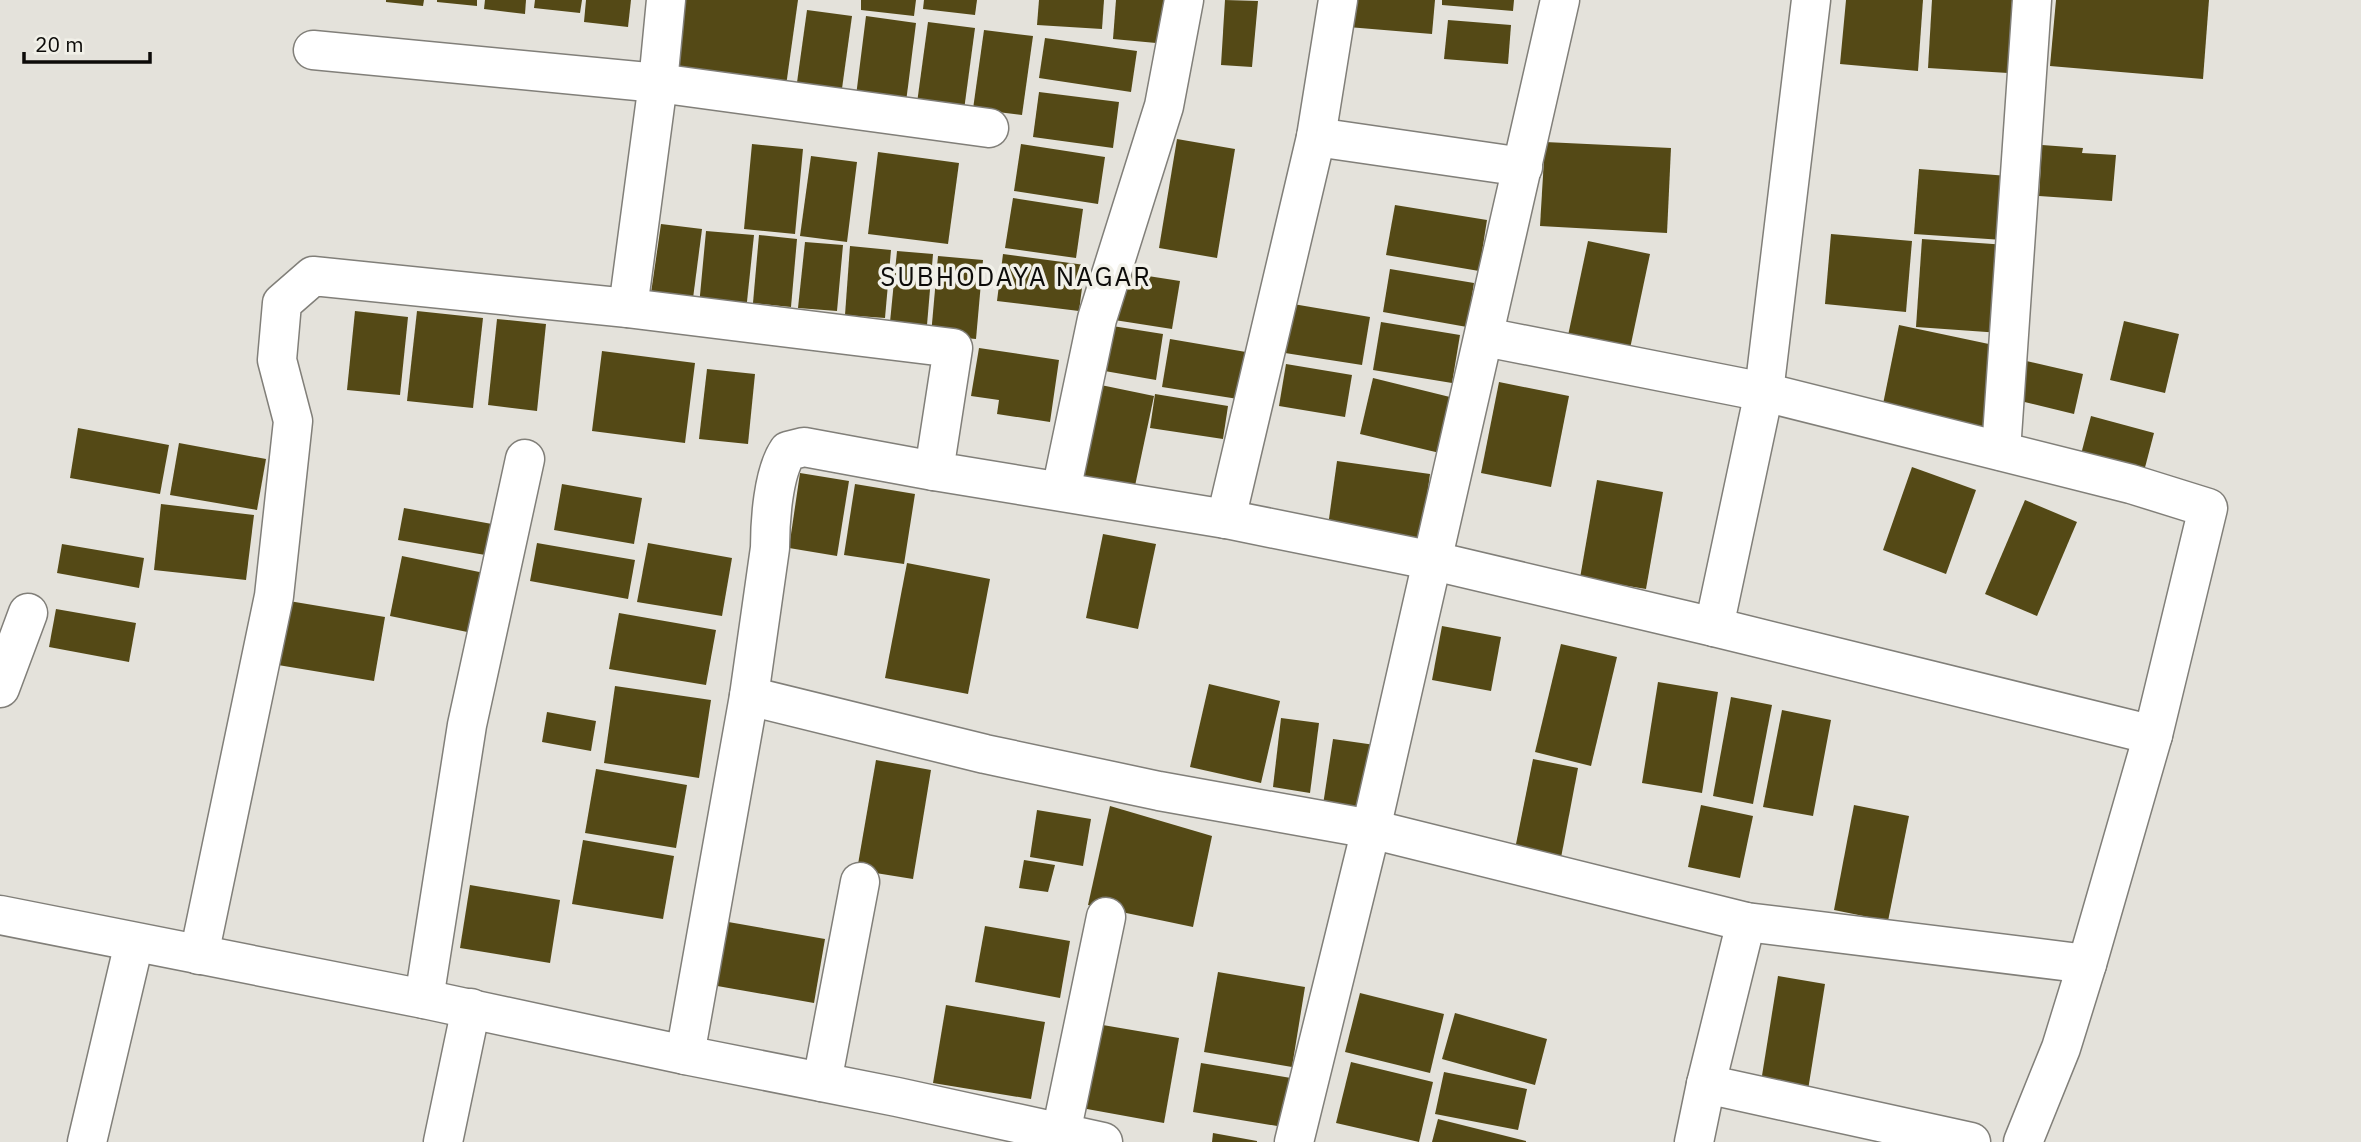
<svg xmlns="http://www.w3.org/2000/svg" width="2361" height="1142" font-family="'IBM Plex Sans',sans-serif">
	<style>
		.building { fill: #544916 }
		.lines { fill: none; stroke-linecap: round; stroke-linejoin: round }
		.minor-casing { stroke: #817f79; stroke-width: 41 }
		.minor { stroke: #fff; stroke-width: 38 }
		.labels { text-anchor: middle; stroke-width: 7; stroke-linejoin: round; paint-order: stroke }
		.neighbourhood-label { font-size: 26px; letter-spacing: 2px; fill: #0c0b09; stroke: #f1f0e8 }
	</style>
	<rect width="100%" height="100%" fill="#e4e2db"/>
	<g class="building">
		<path d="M386 0H424L423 6 386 2Z"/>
		<path d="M437 0H477V6L437 2Z"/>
		<path d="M485 0H526L525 14 484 9Z"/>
		<path d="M535 0H582L580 13 534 8Z"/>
		<path d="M586 0H631L628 27 584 22Z"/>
		<path d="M683 0H798L785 93 672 77Z"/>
		<path d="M861 0H916L914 16 861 10Z"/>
		<path d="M924 0H977L975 15 923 9Z"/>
		<path d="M1039 0H1104L1102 29 1037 25Z"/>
		<path d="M1116 0H1171L1167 44 1113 39Z"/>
		<path d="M1225 0 1258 1 1252 67 1221 65Z"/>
		<path d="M1350 0H1435L1432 34 1348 27Z"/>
		<path d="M1442 0H1514L1513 11 1442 5Z"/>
		<path d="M1846 0H1923L1918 71 1840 64Z"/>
		<path d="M1932 0H2012L2008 73 1928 68Z"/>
		<path d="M2056 0H2209L2203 79 2050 66Z"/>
		<path d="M807 10 852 16 840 103 795 97Z"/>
		<path d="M866 16 916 23 905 110 855 104Z"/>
		<path d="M1448 20 1511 25 1508 64 1444 59Z"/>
		<path d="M928 22 975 28 964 110 917 103Z"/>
		<path d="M984 30 1033 36 1022 115 973 109Z"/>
		<path d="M1045 38 1137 51 1131 92 1039 78Z"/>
		<path d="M1039 92 1119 102 1113 148 1033 137Z"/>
		<path d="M1177 139 1235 149 1217 258 1159 248Z"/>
		<path d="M1545 142 1671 148 1667 233 1540 226Z"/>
		<path d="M752 144 803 149 795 234 744 229Z"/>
		<path d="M1021 144 1105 157 1098 204 1014 191Z"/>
		<path d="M2042 145 2083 148 2082 153 2116 155 2112 201 2039 196Z"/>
		<path d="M878 152 959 163 948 244 868 234Z"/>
		<path d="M811 156 857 162 847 242 800 236Z"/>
		<path d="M1919 169 2008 176 2003 240 1914 234Z"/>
		<path d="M1013 198 1083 209 1076 258 1005 248Z"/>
		<path d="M1395 205 1487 220 1479 271 1386 255Z"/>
		<path d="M661 224 702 229 692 306 650 300Z"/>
		<path d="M706 231 754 235 746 311 699 306Z"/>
		<path d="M1831 234 1912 241 1906 312 1825 304Z"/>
		<path d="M759 235 797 239 791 307 753 303Z"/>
		<path d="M1922 239 2007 245 2001 333 1916 327Z"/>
		<path d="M1588 241 1650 254 1628 358 1566 345Z"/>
		<path d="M805 242 843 245 837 311 798 308Z"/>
		<path d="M850 246 891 250 885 318 845 315Z"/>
		<path d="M897 251 933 254 927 325 890 322Z"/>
		<path d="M1003 254 1085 265 1079 311 997 301Z"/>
		<path d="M938 256 983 260 976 339 931 335Z"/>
		<path d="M1390 269 1474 283 1467 327 1383 312Z"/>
		<path d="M1116 271 1180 281 1172 329 1108 319Z"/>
		<path d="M1293 304 1370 317 1362 365 1285 353Z"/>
		<path d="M355 311 408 317 400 395 347 390Z"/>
		<path d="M417 311 483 318 473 408 407 401Z"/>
		<path d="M497 319 546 324 537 411 488 405Z"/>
		<path d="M2124 321 2179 334 2165 393 2110 380Z"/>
		<path d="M1381 322 1460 335 1452 383 1373 370Z"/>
		<path d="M1106 325 1163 334 1156 380 1099 370Z"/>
		<path d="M1899 325 2003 347 1984 441 1880 419Z"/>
		<path d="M1170 339 1246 352 1238 399 1162 387Z"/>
		<path d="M979 348 1059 360 1050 422 997 414 999 400 971 396Z"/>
		<path d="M602 351 695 363 685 443 592 431Z"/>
		<path d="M2022 360 2083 374 2074 414 2012 399Z"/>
		<path d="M1286 364 1352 375 1345 417 1279 406Z"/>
		<path d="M707 369 755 374 748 444 699 439Z"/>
		<path d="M1373 378 1458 399 1444 454 1360 434Z"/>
		<path d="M1499 382 1569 396 1551 487 1481 473Z"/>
		<path d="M1096 384 1154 396 1132 500 1074 487Z"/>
		<path d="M1155 394 1228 406 1223 439 1150 428Z"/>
		<path d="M2091 416 2154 433 2142 479 2079 462Z"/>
		<path d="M78 428 169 445 160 494 70 478Z"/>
		<path d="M179 443 266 459 257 510 170 495Z"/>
		<path d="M1337 461 1430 474 1421 539 1328 526Z"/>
		<path d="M1912 467 1976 490 1946 574 1883 550Z"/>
		<path d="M800 473 849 481 837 556 789 548Z"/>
		<path d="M1597 480 1663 492 1646 589 1580 578Z"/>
		<path d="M562 484 642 498 634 544 554 530Z"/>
		<path d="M855 484 915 494 904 564 844 555Z"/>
		<path d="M2025 500 2077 522 2037 616 1985 594Z"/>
		<path d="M161 504 254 515 246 580 154 570Z"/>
		<path d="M404 508 503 526 497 557 398 540Z"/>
		<path d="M1103 534 1156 544 1138 629 1086 618Z"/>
		<path d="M537 543 635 560 628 599 530 581Z"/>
		<path d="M648 543 732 558 722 616 637 602Z"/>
		<path d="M62 544 144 558 139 588 57 573Z"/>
		<path d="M402 556 489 574 477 634 390 616Z"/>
		<path d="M907 563 990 579 968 694 885 678Z"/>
		<path d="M283 600 385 617 374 681 272 664Z"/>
		<path d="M56 609 136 623 129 662 49 647Z"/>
		<path d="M619 613 716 630 706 685 609 669Z"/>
		<path d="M1442 626 1501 637 1491 691 1432 680Z"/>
		<path d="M1561 644 1617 657 1591 766 1535 752Z"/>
		<path d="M1658 682 1718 692 1702 793 1642 783Z"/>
		<path d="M1209 684 1280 701 1261 783 1190 767Z"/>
		<path d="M615 686 711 700 699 778 604 763Z"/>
		<path d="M1731 697 1772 705 1753 804 1713 796Z"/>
		<path d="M1782 710 1831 720 1813 816 1763 807Z"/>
		<path d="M547 712 596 721 591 751 542 742Z"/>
		<path d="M1281 718 1319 723 1310 793 1273 787Z"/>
		<path d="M1333 739 1375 745 1365 811 1323 805Z"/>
		<path d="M1533 759 1578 768 1560 863 1514 854Z"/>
		<path d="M876 760 931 770 913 879 857 870Z"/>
		<path d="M596 769 687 785 676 848 585 833Z"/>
		<path d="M1701 805 1753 816 1740 878 1688 867Z"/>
		<path d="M1854 805 1909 816 1888 921 1834 910Z"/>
		<path d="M1110 806 1212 836 1193 927 1088 905Z"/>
		<path d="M1037 810 1091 819 1083 866 1030 857Z"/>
		<path d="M583 840 674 856 663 919 572 904Z"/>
		<path d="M1024 860 1055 865 1048 892 1019 888Z"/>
		<path d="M470 885 560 900 550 963 460 948Z"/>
		<path d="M717 920 825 939 814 1003 706 984Z"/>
		<path d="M985 926 1070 941 1060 998 975 982Z"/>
		<path d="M1218 972 1305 987 1292 1067 1204 1052Z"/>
		<path d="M1778 976 1825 984 1808 1090 1761 1082Z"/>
		<path d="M1360 993 1444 1014 1430 1073 1345 1052Z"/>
		<path d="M946 1005 1045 1022 1031 1099 933 1083Z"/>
		<path d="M1455 1013 1547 1039 1535 1085 1442 1059Z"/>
		<path d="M1091 1023 1179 1038 1164 1123 1076 1107Z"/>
		<path d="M1351 1062 1433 1082 1419 1142 1336 1123Z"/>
		<path d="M1201 1063 1291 1078 1283 1127 1193 1112Z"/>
		<path d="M1444 1072 1527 1089 1518 1130 1435 1114Z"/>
		<path d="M1438 1119 1526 1141V1142H1432Z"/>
		<path d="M1213 1133 1257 1141V1142H1212Z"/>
	</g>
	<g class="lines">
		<g class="minor-casing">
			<g id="minor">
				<path d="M1811 0 1764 392 1714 627 2153 735"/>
				<path d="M313 50 658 83 989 128"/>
				<path d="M1316 137 1523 167"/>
				<path d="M628 308 658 83 666 0"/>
				<path d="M1485 337 1764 392 2131 484 2208 508 2153 735 2087 964 2061 1048 2023 1142"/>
				<path d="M2001 451 2032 0"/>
				<path d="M1061 491 1097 319 1164 106 1184 0"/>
				<path d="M1226 519 1316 137 1338 0"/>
				<path d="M0 688 28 613"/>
				<path d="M749 696 985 754 1159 791 1371 829 1746 922 2087 964"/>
				<path d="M0 915 424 999 685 1055 749 696 770 548C770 521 773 473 788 451L804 447 934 471"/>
				<path d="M1746 922 1706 1084 1971 1142"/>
				<path d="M199 955 274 596 293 421 277 360 282 303 313 276 628 308 953 348 934 471 1226 519 1434 561 1714 627"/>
				<path d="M424 999 467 725 525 459"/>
				<path d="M685 1055 897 1097 1103 1142"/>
				<path d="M822 1082 860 882"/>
				<path d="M1061 1133 1106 917"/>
				<path d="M87 1142 134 943"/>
				<path d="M443 1142 471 1008"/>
				<path d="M1294 1142 1371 829 1560 0"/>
				<path d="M1694 1142 1706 1084"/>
			</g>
		</g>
		<use href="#minor" class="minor"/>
	</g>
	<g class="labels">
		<g class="neighbourhood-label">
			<text x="1016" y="286">SUBHODAYA NAGAR</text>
		</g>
	</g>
	<path d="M24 52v10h126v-10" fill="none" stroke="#0c0b09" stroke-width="3.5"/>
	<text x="35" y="52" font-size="21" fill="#0c0b09" stroke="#f1f0e8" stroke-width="5" paint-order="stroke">20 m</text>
</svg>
